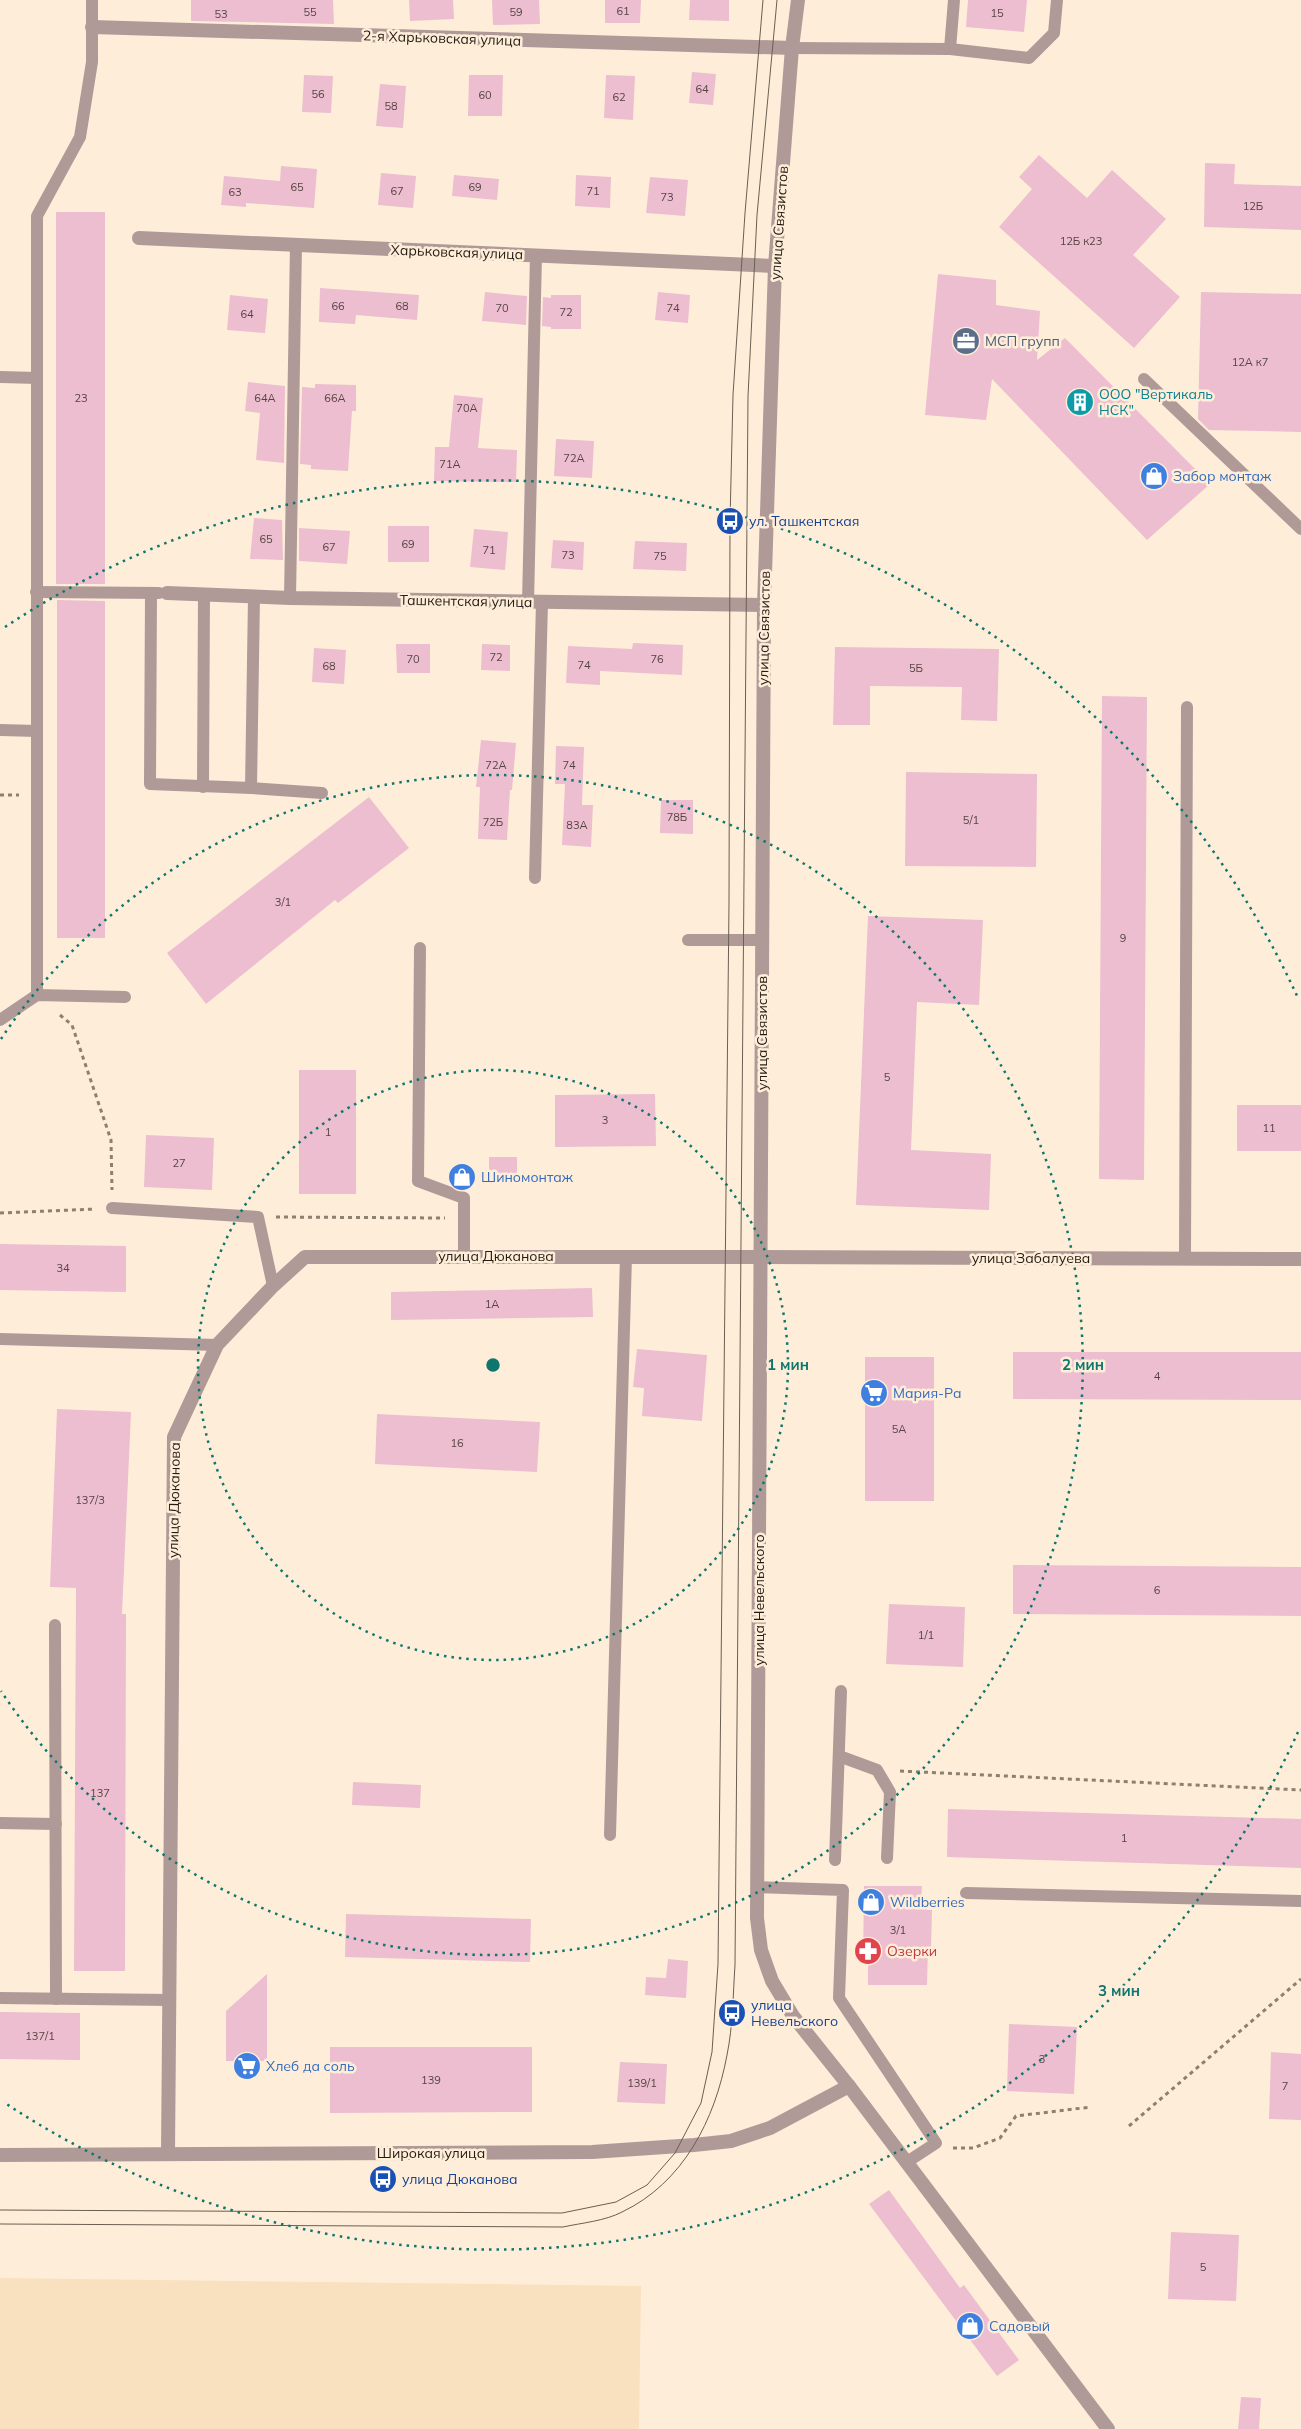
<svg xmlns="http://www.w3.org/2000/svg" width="1301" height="2429" font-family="Mulish,sans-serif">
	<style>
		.built { fill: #f9e0bf }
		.building { fill: #ecbecf }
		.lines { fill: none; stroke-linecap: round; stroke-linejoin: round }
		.path { stroke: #8c8071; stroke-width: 3; stroke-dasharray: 4 4; stroke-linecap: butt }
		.service { stroke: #b09a98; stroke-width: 12 }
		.minor { stroke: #b09a98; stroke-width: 14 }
		.tertiary { stroke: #b09a98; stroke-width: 14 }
		.tram { stroke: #6a5f52; stroke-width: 1 }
		.ring { fill: none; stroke: #0f766e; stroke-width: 2.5; stroke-dasharray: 2.5 5 }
		.labels { text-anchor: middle; stroke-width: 5; stroke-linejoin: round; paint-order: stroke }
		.number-label { font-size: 11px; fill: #564442 }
		.street-label { font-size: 14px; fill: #241c13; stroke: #feeed9 }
		.service-label { font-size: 14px; fill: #4e5e75; stroke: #feeed9; text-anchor: start }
		.culture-label { font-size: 14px; fill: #0d838f; stroke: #feeed9; text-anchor: start }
		.shop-label { font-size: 14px; fill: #366cbe; stroke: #feeed9; text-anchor: start }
		.transit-label { font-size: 14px; fill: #164399; stroke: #feeed9; text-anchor: start }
		.health-label { font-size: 14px; fill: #be3a42; stroke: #feeed9; text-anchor: start }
		.centre { fill: #0f766e; stroke: #feeed9; stroke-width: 2.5 }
		.ring-label { font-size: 15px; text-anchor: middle; font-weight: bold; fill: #0f766e; stroke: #feeed9; stroke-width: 5; stroke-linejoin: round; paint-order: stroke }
	</style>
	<rect width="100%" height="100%" fill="#feeed9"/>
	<path class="built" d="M0 2278 641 2286 639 2429H0Z"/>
	<g class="building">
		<path d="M191 0H333L334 24 191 21Z"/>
		<path d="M409 0H453L454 19 410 21Z"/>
		<path d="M492 0H539L540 24 493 25Z"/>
		<path d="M605 0H641L640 23H605Z"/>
		<path d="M690 0H729V21L689 20Z"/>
		<path d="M968 0H1027L1024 32 966 27Z"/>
		<path d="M692 72 716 74 713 105 689 103Z"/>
		<path d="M304 75 333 76 331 113 302 112Z"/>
		<path d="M469 75H503L502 116H468Z"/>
		<path d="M606 75 635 76 633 120 604 118Z"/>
		<path d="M380 84 406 86 403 128 376 126Z"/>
		<path d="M1039 155 1087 198 1112 170 1166 219 1133 255 1180 297 1134 348 999 227 1032 189 1019 177Z"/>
		<path d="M1205 163 1235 164 1234 184 1301 186V230L1204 227Z"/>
		<path d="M281 166 317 169 314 208 246 203V207L221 205 224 176 280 181Z"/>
		<path d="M381 173 416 176 413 208 378 205Z"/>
		<path d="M454 175 499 179 497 200 452 196Z"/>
		<path d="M576 175 611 177 610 208 575 206Z"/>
		<path d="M650 177 688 180 685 216 646 213Z"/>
		<rect x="56" y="212" width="49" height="372"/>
		<path d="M938 274 996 280V305L1040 311 1037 360 1065 338 1210 484 1147 540 992 379 986 420 925 415Z"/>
		<path d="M320 288 419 295 417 320 356 315 355 324 319 322Z"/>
		<path d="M485 292 527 296 526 325 482 321Z"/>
		<path d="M658 292 690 295 688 323 655 320Z"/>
		<path d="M1201 292 1301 294V432L1209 430 1198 419Z"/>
		<path d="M230 295 268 299 265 333 227 330Z"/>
		<path d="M551 295H581V329H551V327L542 326 543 297 551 298Z"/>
		<path d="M248 382 285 386 284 463 256 460 260 413 245 411Z"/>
		<path d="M315 384 356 385V411H352L348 471 311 469V465L300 464 302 387 315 388Z"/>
		<path d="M454 395 483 398 478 448 517 450 516 482 434 481 435 447H449Z"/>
		<path d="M556 439 594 441 592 478 554 476Z"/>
		<path d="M254 518 282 520 283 560 250 559Z"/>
		<rect x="388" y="526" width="41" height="36"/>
		<path d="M299 528 350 531 347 564 299 561Z"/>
		<path d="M474 529 508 532 505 570 470 567Z"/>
		<path d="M553 540 584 542 583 570 551 568Z"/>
		<path d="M635 541 687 543 686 571 633 569Z"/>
		<path d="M57 600 105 601V938H57Z"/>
		<path d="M633 643 683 645 682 675 600 671V685L566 683 568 646 632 649Z"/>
		<path d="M396 644H430V673H397Z"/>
		<path d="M482 644 510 645V671L481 670Z"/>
		<path d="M835 647 999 649 997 721 961 720 962 687 870 686V725H833Z"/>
		<path d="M314 648 346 650 344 684 312 682Z"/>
		<path d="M1102 696 1147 697 1144 1180 1099 1179Z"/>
		<path d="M481 740 516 743 512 790H510L507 840 478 839 480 787H476Z"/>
		<path d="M556 746 584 747 582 805H593L591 847 562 845 565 784H555Z"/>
		<path d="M906 772 1037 774 1036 867 905 866Z"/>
		<path d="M369 797 409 848 338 903 335 900 206 1004 167 953Z"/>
		<path d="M661 800H693V834L660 833Z"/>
		<path d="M868 916 983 920 979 1005 917 1002 911 1150 991 1154 989 1210 856 1205Z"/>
		<rect x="299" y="1070" width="57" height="124"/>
		<path d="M655 1094 656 1146 555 1147V1095Z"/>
		<rect x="1237" y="1105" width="64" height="46"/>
		<path d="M146 1135 214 1138 212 1190 144 1187Z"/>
		<rect x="489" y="1157" width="28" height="24"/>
		<path d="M0 1244 126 1246V1292L0 1290Z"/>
		<path d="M592 1288 593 1317 391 1320V1292Z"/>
		<path d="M637 1349 707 1355 702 1421 642 1416 644 1388 633 1387Z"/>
		<path d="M1013 1352H1301V1400L1013 1399Z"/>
		<rect x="865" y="1357" width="69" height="144"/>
		<path d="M57 1409 131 1412 122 1614H126L125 1971H74L76 1588 50 1587Z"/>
		<path d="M377 1414 540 1422 537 1472 375 1464Z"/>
		<path d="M1013 1565 1301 1567V1616L1013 1614Z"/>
		<path d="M889 1604 965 1607 963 1667 886 1664Z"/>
		<path d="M353 1782 421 1785 420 1808 352 1805Z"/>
		<path d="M948 1809 1301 1819V1868L947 1857Z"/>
		<path d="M864 1886H922L921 1899 927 1898V1910H932L931 1949H928L927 1985H868V1961H863Z"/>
		<path d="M346 1914 531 1919 530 1962 345 1957Z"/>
		<path d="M668 1959 688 1961 686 1998 645 1995 646 1977 666 1978Z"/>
		<path d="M267 1974V2061H226V2011Z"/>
		<path d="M0 2012 80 2013V2060L0 2059Z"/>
		<path d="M1009 2024 1077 2027 1074 2094 1007 2091Z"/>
		<path d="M330 2047H532V2112L330 2113Z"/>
		<path d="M1271 2052 1301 2054V2120L1269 2119Z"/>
		<path d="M620 2062 667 2064 665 2104 617 2102Z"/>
		<path d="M889 2190 960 2288 964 2285 1019 2360 997 2376 869 2204Z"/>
		<path d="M1171 2232 1239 2235 1236 2301 1168 2299Z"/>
		<path d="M1241 2397 1261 2398 1259 2429H1238Z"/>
	</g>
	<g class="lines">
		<g class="path">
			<path d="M0 795H19"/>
			<path d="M60 1015 72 1025 111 1140 112 1190"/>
			<path d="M0 1213 95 1209"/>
			<path d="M276 1217 445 1218"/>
			<path d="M900 1771 1301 1790"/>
			<path d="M1129 2126 1301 1979"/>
			<path d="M953 2148H973L1000 2138 1016 2116 1091 2107"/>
		</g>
		<g class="service">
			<path d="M792 48 950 49 954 0"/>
			<path d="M950 49 1029 58 1054 33 1057 0"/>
			<path d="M0 377 37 378"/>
			<path d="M1144 379 1301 529"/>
			<path d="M36 592 159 593"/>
			<path d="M151 593 150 784 251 788"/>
			<path d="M254 597 251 788 322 793"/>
			<path d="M290 598 296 245"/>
			<path d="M528 602 536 255"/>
			<path d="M0 730 37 731"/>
			<path d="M203 787 204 594"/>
			<path d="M535 878 542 602"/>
			<path d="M688 940H762"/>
			<path d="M420 948 418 1181 464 1198V1256"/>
			<path d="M37 995V216L80 137 92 62V0"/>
			<path d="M0 1020 37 995 125 997"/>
			<path d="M112 1208 258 1217 273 1286"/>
			<path d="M1185 1259 1187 707"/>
			<path d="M0 1339 217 1345"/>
			<path d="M55 1625 56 1999"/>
			<path d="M839 1756 877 1770 890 1792 887 1858"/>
			<path d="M0 1823 56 1824"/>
			<path d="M610 1835 626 1256"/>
			<path d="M835 1860 841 1691"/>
			<path d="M758 1887 843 1890 839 1998 936 2143 907 2162"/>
			<path d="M966 1893 1301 1901"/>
			<path d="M0 1998 169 2000"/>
		</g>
		<g class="minor">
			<path d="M92 27 792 48"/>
			<path d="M139 238 775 266"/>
			<path d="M167 593 290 598 764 605"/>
			<path d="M168 2154 174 1437 217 1345 273 1286 305 1257H760"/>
		</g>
		<g class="tertiary">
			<path d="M798 0 792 48 775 266 764 605 757 1918 761 1950 772 1981 793 2016 849 2086 1108 2429"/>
			<path d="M760 1257 1301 1259"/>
			<path d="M0 2155 592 2152 694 2145 731 2141 770 2128 849 2086"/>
		</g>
		<g class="tram">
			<path d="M0 2210 562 2213 616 2202 647 2185 675 2153 701 2103 712 2052 718 1964 729 902 730 521 733 395 745 213 763 0"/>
			<path d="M0 2224 563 2227C581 2223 605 2221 622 2212 683 2183 715 2120 727 2055 733 2026 733 1994 735 1965L748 396 757 215 777 0"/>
		</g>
	</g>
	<g class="ring">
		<circle cx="493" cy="1365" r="295"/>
		<path d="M1 1039A590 590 0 1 1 1 1691"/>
		<path d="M1298 1732A885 885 0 0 1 5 2103M5 627A885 885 0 0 1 1298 998"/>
	</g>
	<defs>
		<g id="office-disc" transform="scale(1.4375)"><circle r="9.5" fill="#5c6f8a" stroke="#feeed9"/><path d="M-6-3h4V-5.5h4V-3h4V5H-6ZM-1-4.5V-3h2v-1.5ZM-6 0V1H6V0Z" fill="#fff"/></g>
		<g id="building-disc" transform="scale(1.4375)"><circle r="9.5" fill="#0f9aa8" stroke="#feeed9"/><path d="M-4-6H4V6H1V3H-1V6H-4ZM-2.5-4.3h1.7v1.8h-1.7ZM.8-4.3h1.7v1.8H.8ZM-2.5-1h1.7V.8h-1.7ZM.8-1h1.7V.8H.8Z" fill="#fff"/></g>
		<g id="shop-disc" transform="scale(1.4375)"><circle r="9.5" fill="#3f7fe0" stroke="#feeed9"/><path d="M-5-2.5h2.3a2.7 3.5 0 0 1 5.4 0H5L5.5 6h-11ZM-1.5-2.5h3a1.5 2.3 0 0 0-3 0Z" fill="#fff"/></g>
		<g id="bus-disc" transform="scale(1.4375)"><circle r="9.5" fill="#1a4fb4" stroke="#feeed9"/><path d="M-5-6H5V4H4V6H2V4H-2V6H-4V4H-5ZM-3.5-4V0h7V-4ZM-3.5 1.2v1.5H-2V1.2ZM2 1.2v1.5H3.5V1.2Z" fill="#fff"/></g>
		<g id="supermarket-disc" transform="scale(1.4375)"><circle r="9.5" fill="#3f7fe0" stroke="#feeed9"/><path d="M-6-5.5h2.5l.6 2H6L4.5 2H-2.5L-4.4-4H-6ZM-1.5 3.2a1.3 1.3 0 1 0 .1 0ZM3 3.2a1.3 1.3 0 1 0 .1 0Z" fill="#fff"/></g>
		<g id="pharmacy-disc" transform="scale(1.4375)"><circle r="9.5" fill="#e0444e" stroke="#feeed9"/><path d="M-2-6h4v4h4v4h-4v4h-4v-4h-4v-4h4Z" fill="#fff"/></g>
	</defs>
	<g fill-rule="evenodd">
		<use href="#office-disc" x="966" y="341"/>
		<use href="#building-disc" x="1080" y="402"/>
		<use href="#shop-disc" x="1154" y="476"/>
		<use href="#bus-disc" x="730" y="521"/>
		<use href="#shop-disc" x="462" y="1177"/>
		<use href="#supermarket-disc" x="874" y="1393"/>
		<use href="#shop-disc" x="871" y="1902"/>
		<use href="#pharmacy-disc" x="868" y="1951"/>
		<use href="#bus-disc" x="732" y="2013"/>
		<use href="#supermarket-disc" x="247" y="2066"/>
		<use href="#bus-disc" x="383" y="2179"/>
		<use href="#shop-disc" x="970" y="2326"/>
	</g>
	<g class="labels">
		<g class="number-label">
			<text x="623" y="15">61</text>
			<text x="310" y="16">55</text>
			<text x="516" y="16">59</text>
			<text x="997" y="17">15</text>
			<text x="221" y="18">53</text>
			<text x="702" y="93">64</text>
			<text x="318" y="98">56</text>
			<text x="485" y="99">60</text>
			<text x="619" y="101">62</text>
			<text x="391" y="110">58</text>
			<text x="297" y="191">65</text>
			<text x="475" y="191">69</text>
			<text x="397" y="195">67</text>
			<text x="593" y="195">71</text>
			<text x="235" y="196">63</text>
			<text x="667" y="201">73</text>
			<text x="1253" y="210">12Б</text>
			<text x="1081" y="245">12Б к23</text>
			<text x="338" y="310">66</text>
			<text x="402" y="310">68</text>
			<text x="502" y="312">70</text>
			<text x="673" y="312">74</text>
			<text x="566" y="316">72</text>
			<text x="247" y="318">64</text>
			<text x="1250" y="366">12А к7</text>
			<text x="81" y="402">23</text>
			<text x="265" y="402">64А</text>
			<text x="335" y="402">66А</text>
			<text x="467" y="412">70А</text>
			<text x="574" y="462">72А</text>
			<text x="450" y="468">71А</text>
			<text x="266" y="543">65</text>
			<text x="408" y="548">69</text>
			<text x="329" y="551">67</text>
			<text x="489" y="554">71</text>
			<text x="568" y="559">73</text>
			<text x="660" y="560">75</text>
			<text x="496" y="661">72</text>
			<text x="413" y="663">70</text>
			<text x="657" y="663">76</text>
			<text x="584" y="669">74</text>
			<text x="329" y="670">68</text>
			<text x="916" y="672">5Б</text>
			<text x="496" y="769">72А</text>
			<text x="569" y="769">74</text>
			<text x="677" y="821">78Б</text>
			<text x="971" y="824">5/1</text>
			<text x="493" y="826">72Б</text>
			<text x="577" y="829">83А</text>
			<text x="283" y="906">3/1</text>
			<text x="1123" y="942">9</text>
			<text x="887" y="1081">5</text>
			<text x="605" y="1124">3</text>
			<text x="1269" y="1132">11</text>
			<text x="328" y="1136">1</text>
			<text x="179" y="1167">27</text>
			<text x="63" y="1272">34</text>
			<text x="492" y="1308">1А</text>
			<text x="1157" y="1380">4</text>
			<text x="899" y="1433">5А</text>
			<text x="457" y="1447">16</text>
			<text x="90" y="1504">137/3</text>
			<text x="1157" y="1594">6</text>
			<text x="926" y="1639">1/1</text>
			<text x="100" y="1797">137</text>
			<text x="1124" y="1842">1</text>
			<text x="898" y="1934">3/1</text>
			<text x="40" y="2040">137/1</text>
			<text x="1042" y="2063">3</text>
			<text x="431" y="2084">139</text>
			<text x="642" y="2087">139/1</text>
			<text x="1285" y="2090">7</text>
			<text x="1203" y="2271">5</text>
		</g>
		<g class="street-label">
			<text transform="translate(442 38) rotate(2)" y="5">2-я Харьковская улица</text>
			<text transform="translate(779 223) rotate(-86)" y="5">улица Связистов</text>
			<text transform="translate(457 252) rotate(2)" y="5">Харьковская улица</text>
			<text transform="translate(466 601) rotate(1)" y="5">Ташкентская улица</text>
			<text transform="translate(764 628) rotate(-89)" y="5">улица Связистов</text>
			<text transform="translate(762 1033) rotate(-90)" y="5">улица Связистов</text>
			<text x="496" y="1261">улица Дюканова</text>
			<text x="1031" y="1263">улица Забалуева</text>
			<text transform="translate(174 1500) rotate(-89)" y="5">улица Дюканова</text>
			<text transform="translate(759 1600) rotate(-90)" y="5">улица Невельского</text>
			<text x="431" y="2158">Широкая улица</text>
		</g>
		<g class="service-label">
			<text x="985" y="346">МСП групп</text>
		</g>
		<g class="culture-label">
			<text x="1099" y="399">ООО "Вертикаль<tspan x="1099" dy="16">НСК"</tspan></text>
		</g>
		<g class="shop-label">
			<text x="1173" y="481">Забор монтаж</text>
			<text x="481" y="1182">Шиномонтаж</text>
			<text x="893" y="1398">Мария-Ра</text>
			<text x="890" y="1907">Wildberries</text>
			<text x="266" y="2071">Хлеб да соль</text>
			<text x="989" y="2331">Садовый</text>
		</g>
		<g class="transit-label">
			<text x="749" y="526">ул. Ташкентская</text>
			<text x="751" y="2010">улица<tspan x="751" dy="16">Невельского</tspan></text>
			<text x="402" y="2184">улица Дюканова</text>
		</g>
		<g class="health-label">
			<text x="887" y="1956">Озерки</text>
		</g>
	</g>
	<circle cx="493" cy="1365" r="8" class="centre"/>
	<g class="ring-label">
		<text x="788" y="1370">1 мин</text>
		<text x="1083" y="1370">2 мин</text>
		<text x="1119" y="1996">3 мин</text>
	</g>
</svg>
